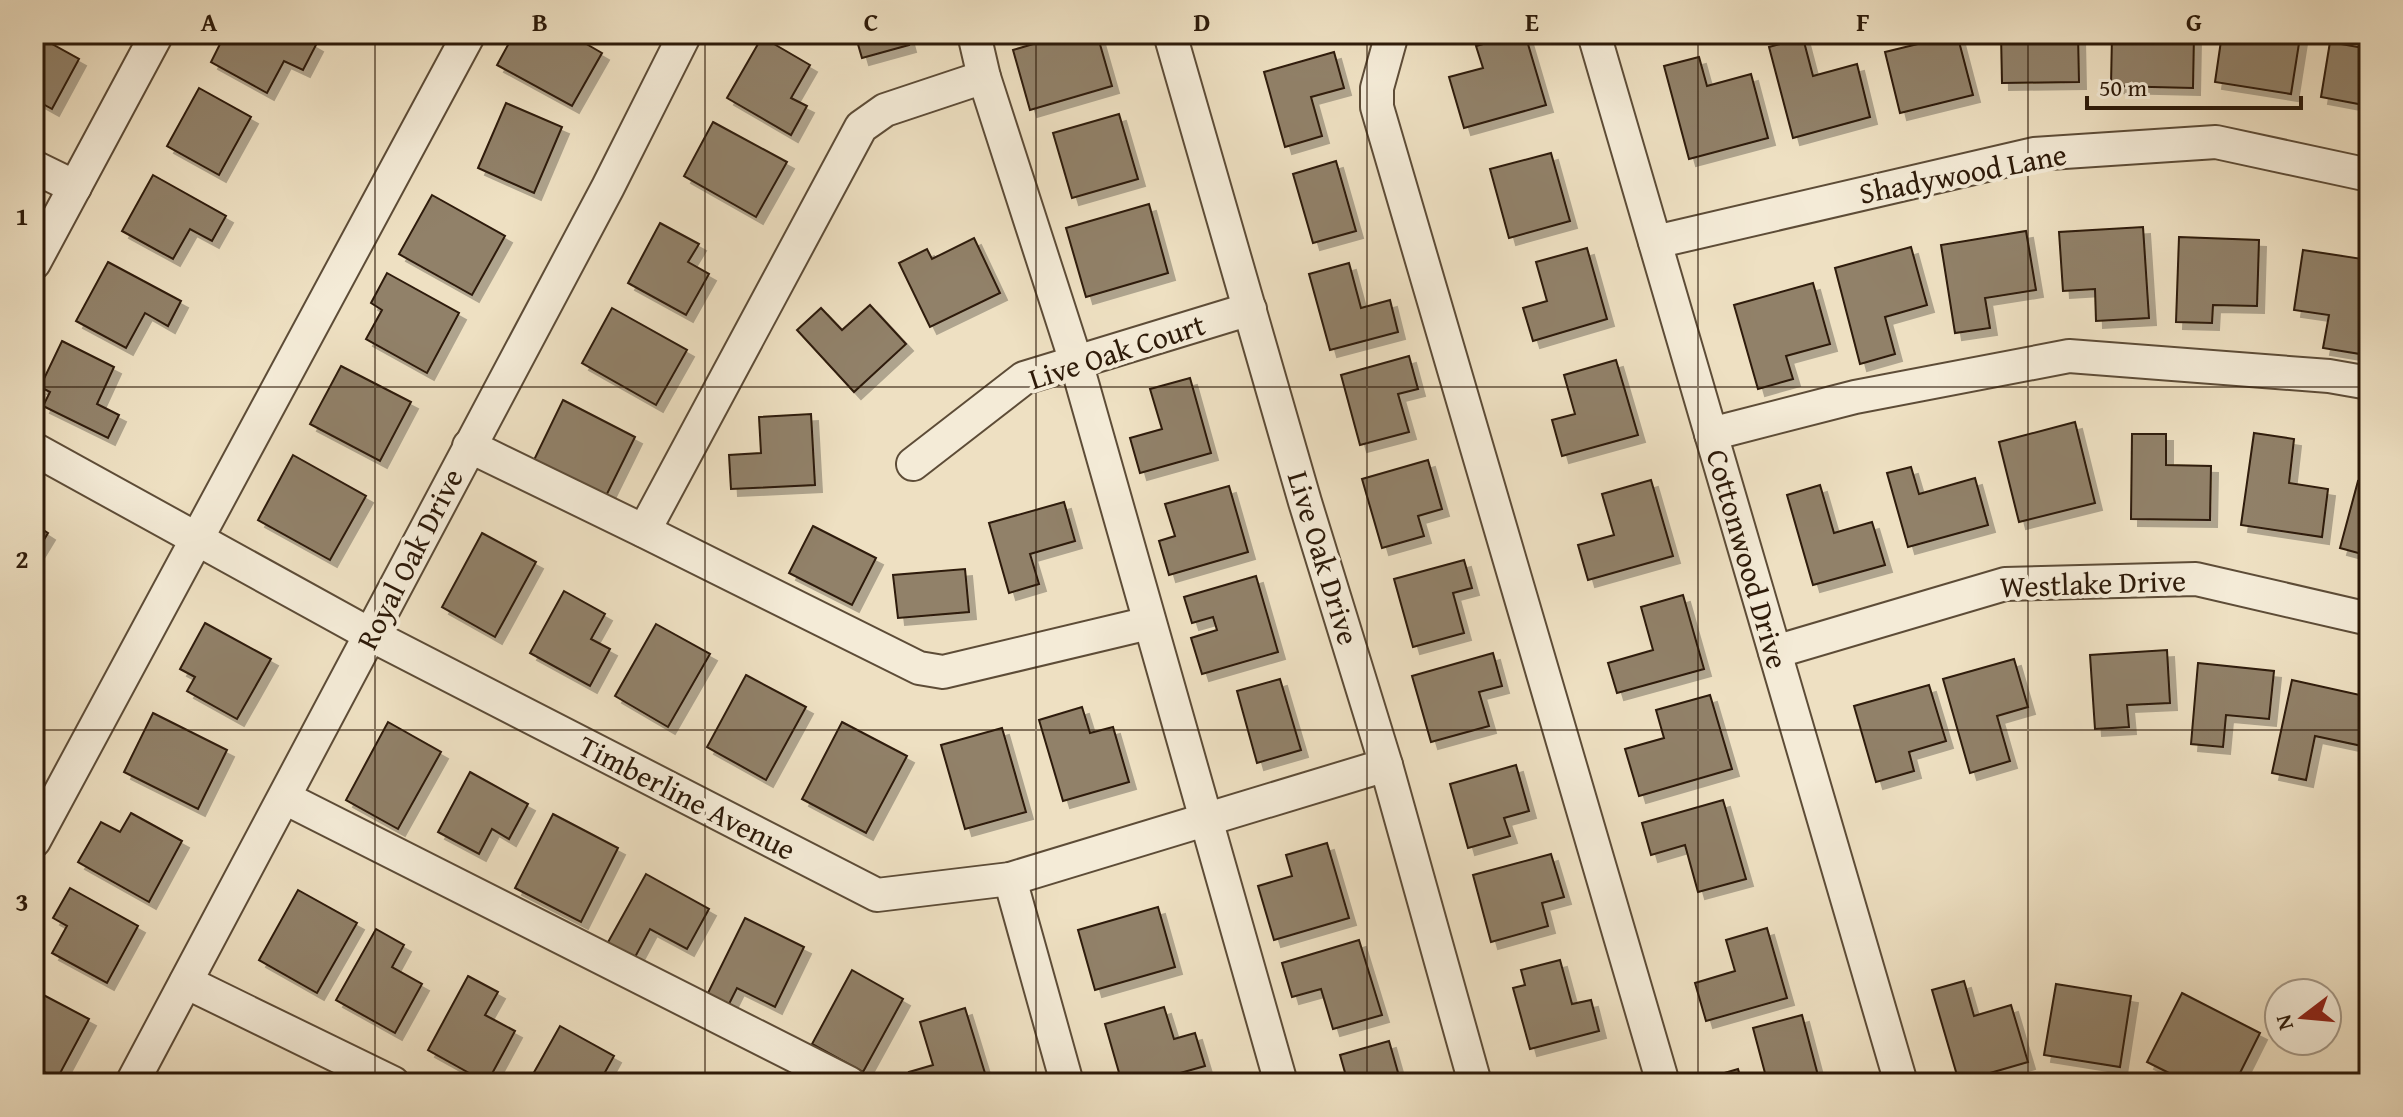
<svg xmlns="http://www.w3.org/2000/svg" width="2403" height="1117" font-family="'Gentium Book Plus',serif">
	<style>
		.building { fill: #918169; stroke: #2d1a09; stroke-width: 2; filter: url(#shadow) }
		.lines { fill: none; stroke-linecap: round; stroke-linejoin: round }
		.minor-casing { stroke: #5d4c37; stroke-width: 36 }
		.minor { stroke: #f4ebd7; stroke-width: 32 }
		.grid { fill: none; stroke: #2d1a09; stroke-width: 2; stroke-opacity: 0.55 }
		.labels { text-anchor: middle; stroke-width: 8; stroke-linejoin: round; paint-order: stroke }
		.street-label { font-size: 30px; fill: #2d1a09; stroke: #f4ebd7 }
		.neatline { fill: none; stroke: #2d1a09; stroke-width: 3 }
		.grid-label { font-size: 26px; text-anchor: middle; font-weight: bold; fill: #2d1a09 }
	</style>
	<defs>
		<filter id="shadow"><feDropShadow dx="7" dy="7" stdDeviation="0" flood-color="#0004"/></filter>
	</defs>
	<rect width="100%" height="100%" fill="#eee0c2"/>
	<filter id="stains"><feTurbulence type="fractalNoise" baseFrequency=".0025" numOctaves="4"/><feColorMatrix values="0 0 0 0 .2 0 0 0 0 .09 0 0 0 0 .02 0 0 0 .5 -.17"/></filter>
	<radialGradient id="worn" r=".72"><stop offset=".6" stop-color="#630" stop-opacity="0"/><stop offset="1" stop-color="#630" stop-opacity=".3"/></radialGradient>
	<g class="building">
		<path d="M34 34 79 59 52 109 34 99Z"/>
		<path d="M225 34H297L316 45 303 70 284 61 267 93 211 62Z"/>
		<path d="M514 34H569L602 53 572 106 497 65Z"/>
		<path d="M855 34H906L909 45 862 58Z"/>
		<path d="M1067 34H1097L1112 86 1030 110 1013 50Z"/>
		<path d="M1519 34H1525L1546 105 1464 128 1449 77 1483 68 1476 46Z"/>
		<path d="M1924 34H1957L1973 95 1900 113 1885 52 1926 42Z"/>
		<path d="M2001 34H2078L2079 82 2002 83Z"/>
		<path d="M2112 34H2194L2193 88 2111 86Z"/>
		<path d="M2222 34H2282L2300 37 2291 94 2215 82Z"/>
		<path d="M762 37 810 65 791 98 807 106 791 135 727 98Z"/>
		<path d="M1803 38 1813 76 1857 64 1870 117 1793 138 1769 47Z"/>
		<path d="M2330 42 2369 49V106L2321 97Z"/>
		<path d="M1334 52 1344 88 1311 97 1322 136 1285 147 1264 72Z"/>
		<path d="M1699 57 1707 86 1751 74 1768 138 1689 159 1664 66Z"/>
		<path d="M199 88 251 117 219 175 167 146Z"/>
		<path d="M506 103 562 127 534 193 478 168Z"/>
		<path d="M1119 114 1138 179 1072 198 1053 133Z"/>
		<path d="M713 122 787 162 756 217 684 176Z"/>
		<path d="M1551 153 1570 221 1509 238 1490 169Z"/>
		<path d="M1336 161 1356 231 1313 243 1293 174Z"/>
		<path d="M153 175 226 216 212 241 190 229 173 259 122 231Z"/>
		<path d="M432 195 505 236 472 295 399 254Z"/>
		<path d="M1149 204 1168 273 1086 297 1066 228Z"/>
		<path d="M660 223 699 244 688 262 709 274 686 315 628 283Z"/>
		<path d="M2143 227 2149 318 2096 321 2095 289 2063 291 2059 232Z"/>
		<path d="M2026 231 2036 290 1985 298 1990 328 1955 333 1941 245Z"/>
		<path d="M2179 237 2259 240 2257 306 2213 305 2212 323 2176 322Z"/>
		<path d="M974 238 1000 293 930 327 899 263 927 249 932 259Z"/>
		<path d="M1911 247 1927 305 1885 317 1895 354 1860 364 1835 268Z"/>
		<path d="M1587 248 1607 319 1533 341 1523 308 1547 301 1536 262Z"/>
		<path d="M2303 250 2369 260V296L2360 354 2323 348 2329 315 2294 310Z"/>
		<path d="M108 262 181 301 168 326 145 313 126 348 76 321Z"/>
		<path d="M1349 263 1361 308 1390 300 1398 332 1330 350 1309 274Z"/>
		<path d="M387 273 459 313 427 373 366 339 382 310 371 303Z"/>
		<path d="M1813 283 1830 344 1786 356 1793 379 1758 389 1734 305Z"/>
		<path d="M870 305 906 344 854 392 797 330 821 308 842 330Z"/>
		<path d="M612 308 687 350 656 405 582 363Z"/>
		<path d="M62 341 114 367 97 404 119 415 108 438 43 406 50 392 40 387Z"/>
		<path d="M1409 356 1418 389 1398 394 1409 432 1360 445 1341 375Z"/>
		<path d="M1616 360 1638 435 1562 456 1552 420 1575 414 1564 375Z"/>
		<path d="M341 366 411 402 380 461 310 424Z"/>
		<path d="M1190 378 1211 453 1140 473 1130 438 1162 429 1150 389Z"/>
		<path d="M563 400 635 437 605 498 533 462Z"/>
		<path d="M811 414 815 485 731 489 729 455 761 453 759 417Z"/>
		<path d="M2075 422 2095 503 2019 522 1999 442Z"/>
		<path d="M2254 433 2294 439 2289 483 2328 489 2322 537 2241 525Z"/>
		<path d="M2132 434H2166V465L2211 466 2210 520 2131 519Z"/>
		<path d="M293 455 366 496 330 560 258 520Z"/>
		<path d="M1428 460 1442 509 1418 516 1424 536 1382 548 1362 479Z"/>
		<path d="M1911 467 1919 494 1975 478 1988 525 1908 547 1887 473Z"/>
		<path d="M1651 480 1673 556 1588 580 1578 545 1614 535 1602 494Z"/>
		<path d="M2358 481 2369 484V556L2340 548Z"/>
		<path d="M1820 485 1834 533 1872 522 1885 565 1813 585 1787 495Z"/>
		<path d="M1229 486 1248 552 1169 575 1159 541 1175 536 1165 504Z"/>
		<path d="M1064 502 1075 541 1030 554 1039 584 1009 593 989 523Z"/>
		<path d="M34 524 48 533 36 553 34 552Z"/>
		<path d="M813 526 876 558 852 605 789 573Z"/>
		<path d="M482 533 536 562 495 637 442 607Z"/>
		<path d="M1464 560 1472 588 1453 593 1464 633 1413 647 1394 579Z"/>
		<path d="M965 569 969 612 898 618 893 575Z"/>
		<path d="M1256 576 1278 652 1202 674 1191 638 1217 630 1213 617 1192 623 1184 597Z"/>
		<path d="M564 591 605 614 591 639 610 649 590 686 530 653Z"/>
		<path d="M1683 595 1704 669 1617 693 1608 663 1653 650 1641 607Z"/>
		<path d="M205 623 271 659 237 719 187 691 195 677 180 669Z"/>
		<path d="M656 624 710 654 668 727 615 696Z"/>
		<path d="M2167 650 2170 703 2127 705 2129 727 2095 729 2090 655Z"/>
		<path d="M1493 653 1502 686 1479 692 1489 726 1431 742 1412 676Z"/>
		<path d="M2014 659 2028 707 1997 716 2010 761 1970 773 1943 679Z"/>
		<path d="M2198 663 2274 671 2269 719 2226 715 2223 747 2191 744Z"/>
		<path d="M746 675 806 707 766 780 707 747Z"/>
		<path d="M1280 679 1301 750 1257 763 1237 691Z"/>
		<path d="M2292 680 2369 697V713L2362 746 2315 736 2306 780 2272 773Z"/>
		<path d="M1929 685 1946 741 1909 752 1914 771 1876 782 1854 706Z"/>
		<path d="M1710 695 1732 769 1639 796 1625 749 1664 738 1656 710Z"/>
		<path d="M1082 707 1090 733 1113 727 1129 782 1063 801 1039 720Z"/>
		<path d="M153 713 227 750 198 809 124 772Z"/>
		<path d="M388 722 441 752 398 829 346 800Z"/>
		<path d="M842 722 907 756 866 833 802 799Z"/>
		<path d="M1002 728 1026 812 965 829 941 745Z"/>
		<path d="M1516 765 1529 811 1504 818 1510 836 1468 848 1450 784Z"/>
		<path d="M470 772 528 804 509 839 492 829 479 854 438 832Z"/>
		<path d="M1723 800 1746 879 1698 892 1685 845 1651 855 1642 823Z"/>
		<path d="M131 813 182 841 149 902 78 862 101 822 120 832Z"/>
		<path d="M553 814 618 848 581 922 515 888Z"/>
		<path d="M1327 843 1349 918 1274 940 1258 886 1292 876 1286 855Z"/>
		<path d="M1551 854 1564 897 1542 903 1548 926 1491 942 1473 875Z"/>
		<path d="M646 874 709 909 687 949 650 929 634 959 607 944Z"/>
		<path d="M70 888 138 926 107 983 52 953 67 926 53 918Z"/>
		<path d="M298 890 357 923 317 993 259 960Z"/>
		<path d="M1158 907 1175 967 1095 990 1078 930Z"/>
		<path d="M745 918 804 947 775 1007 737 988 724 1014 703 1003Z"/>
		<path d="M1767 928 1787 998 1706 1021 1695 983 1735 971 1726 940Z"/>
		<path d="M376 929 404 945 392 967 422 984 395 1033 336 1000Z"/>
		<path d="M1359 940 1382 1015 1333 1029 1321 989 1292 997 1282 963Z"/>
		<path d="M1560 960 1572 1004 1591 1000 1599 1031 1530 1049 1513 988 1525 985 1521 970Z"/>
		<path d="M852 970 903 999 863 1072 812 1044Z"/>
		<path d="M468 976 498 992 485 1015 515 1031 487 1083 428 1050Z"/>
		<path d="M1964 981 1974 1016 2011 1005 2028 1062 1959 1082 1932 990Z"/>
		<path d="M2056 984 2131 996 2120 1067 2044 1055Z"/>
		<path d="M34 990 89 1019 57 1079 34 1066Z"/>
		<path d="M2182 993 2260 1033 2235 1083H2189L2147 1062Z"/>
		<path d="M1164 1007 1174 1039 1195 1033 1205 1066 1145 1083H1122L1105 1024Z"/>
		<path d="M965 1008 988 1083H913L909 1072 933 1065 920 1022Z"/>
		<path d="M1802 1015 1820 1083H1690L1738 1069 1741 1079 1765 1073 1753 1028Z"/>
		<path d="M560 1026 614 1056 599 1083H528Z"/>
		<path d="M1389 1041 1401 1083H1348L1340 1055Z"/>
	</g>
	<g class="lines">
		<g class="minor-casing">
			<g id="minor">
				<path d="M974 34 984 77 1076 362 1281 1083"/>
				<path d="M1170 34 1305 502 1386 765 1475 1083"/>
				<path d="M1388 34 1390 41 1377 88V107L1663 1083"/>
				<path d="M1594 34 1901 1083"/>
				<path d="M34 167 75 187"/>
				<path d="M1655 242 2034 154 2216 142 2369 175"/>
				<path d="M34 263 157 34"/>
				<path d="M1711 434 1855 397 2069 356 2329 376 2369 383"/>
				<path d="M469 446 644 531 919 668 943 672 1149 623"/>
				<path d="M34 449 371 635 877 895 1010 879 1386 765"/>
				<path d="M913 464 1024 378 1250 309"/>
				<path d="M644 531 861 127 885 110 984 77"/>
				<path d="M1775 652 2005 584 2196 579 2369 619"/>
				<path d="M285 798 849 1083"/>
				<path d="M34 841 469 34"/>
				<path d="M1010 879 1067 1083"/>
				<path d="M186 982 393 1083"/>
				<path d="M132 1083 608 187 685 34"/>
			</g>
		</g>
		<use href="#minor" class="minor"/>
	</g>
	<path class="grid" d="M375 34V1083M705 34V1083M1036 34V1083M1367 34V1083M1698 34V1083M2028 34V1083M34 387H2369M34 730H2369"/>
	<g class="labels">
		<g class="street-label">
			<text transform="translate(1963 174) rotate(-11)" y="10">Shadywood Lane</text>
			<text transform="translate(1117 352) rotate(-18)" y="10">Live Oak Court</text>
			<text transform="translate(1323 558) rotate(73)" y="10">Live Oak Drive</text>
			<text transform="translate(410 559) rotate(-63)" y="10">Royal Oak Drive</text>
			<text transform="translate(1747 559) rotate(74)" y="10">Cottonwood Drive</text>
			<text transform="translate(2093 584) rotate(-2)" y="10">Westlake Drive</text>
			<text transform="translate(687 798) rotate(27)" y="10">Timberline Avenue</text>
		</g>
	</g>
	<rect width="2403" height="1117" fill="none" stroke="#eee0c2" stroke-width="88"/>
	<g transform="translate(2303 1017) rotate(254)"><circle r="38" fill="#f4ebd7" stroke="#a49785" stroke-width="2"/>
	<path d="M0-6L14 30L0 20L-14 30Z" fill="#8f2418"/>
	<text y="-12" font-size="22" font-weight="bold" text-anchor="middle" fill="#2d1a09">N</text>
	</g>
	<path d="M2087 96v12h214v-12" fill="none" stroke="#2d1a09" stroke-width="4"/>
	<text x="2099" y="96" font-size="24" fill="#2d1a09" stroke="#f4ebd7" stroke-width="6" paint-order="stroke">50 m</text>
	<rect x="44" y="44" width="2315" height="1029" class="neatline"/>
	<g class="grid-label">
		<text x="209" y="31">A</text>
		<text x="540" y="31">B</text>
		<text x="871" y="31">C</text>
		<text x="1202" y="31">D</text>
		<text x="1532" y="31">E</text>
		<text x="1863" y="31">F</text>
		<text x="2194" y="31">G</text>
		<text x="22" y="225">1</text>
		<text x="22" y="568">2</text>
		<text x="22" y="911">3</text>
	</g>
	<rect width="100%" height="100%" filter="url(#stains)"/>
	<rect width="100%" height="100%" fill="url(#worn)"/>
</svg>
